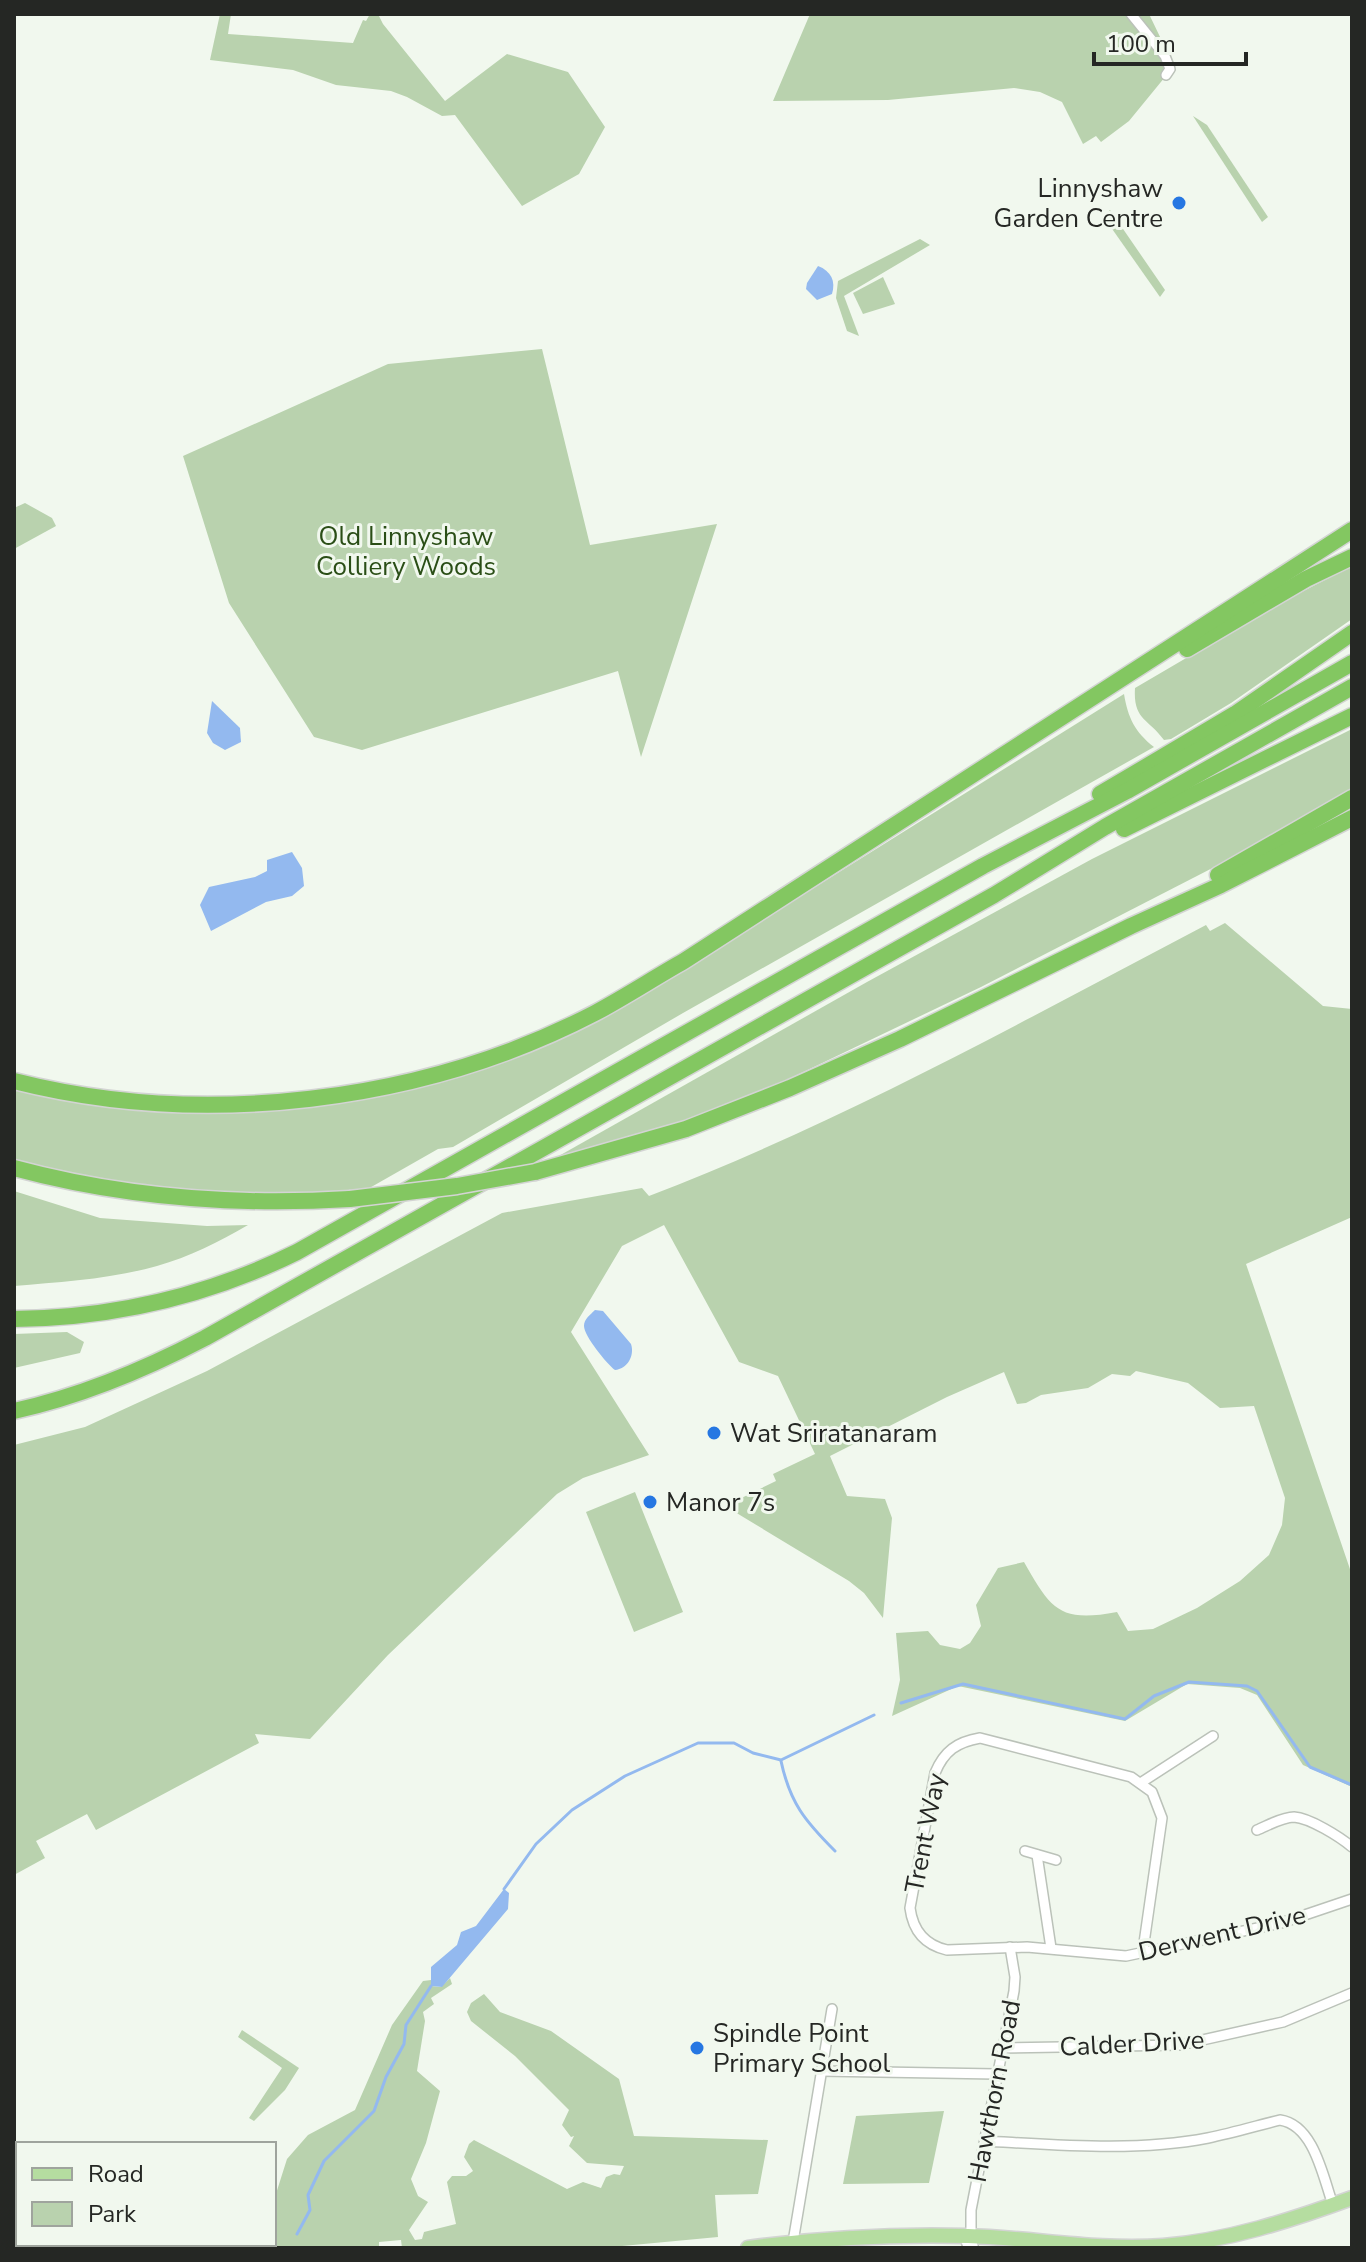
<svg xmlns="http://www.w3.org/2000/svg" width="1366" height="2262" font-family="'Nunito Sans',sans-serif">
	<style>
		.green { fill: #b9d2ae }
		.water { fill: #93b9ef }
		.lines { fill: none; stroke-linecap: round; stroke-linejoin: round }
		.stream { stroke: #93b9ef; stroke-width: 3 }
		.street-casing { stroke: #bbc2b9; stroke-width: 12 }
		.secondary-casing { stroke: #bbc2b9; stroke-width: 17 }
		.primary-casing { stroke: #d3d4d3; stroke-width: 17 }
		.highway-casing { stroke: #d3d4d3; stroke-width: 19 }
		.street { stroke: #fff; stroke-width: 9 }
		.secondary { stroke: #fff; stroke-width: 14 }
		.primary { stroke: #b5dda0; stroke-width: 14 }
		.highway { stroke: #83c761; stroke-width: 16 }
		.highway-bridge-casing { stroke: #d3d4d3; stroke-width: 19; stroke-linecap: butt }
		.highway-bridge { stroke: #83c761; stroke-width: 16 }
		.poi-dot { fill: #2677e2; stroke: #f1f8ee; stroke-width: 3 }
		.labels { text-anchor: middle; stroke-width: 6; stroke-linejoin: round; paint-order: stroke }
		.poi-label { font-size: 26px; fill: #252724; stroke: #f1f8ee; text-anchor: start }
		.park-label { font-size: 26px; fill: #2a4e16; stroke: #f1f8ee }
		.street-label { font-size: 26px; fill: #252724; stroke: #f1f8ee }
	</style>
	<rect width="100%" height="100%" fill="#f1f8ee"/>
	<g class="green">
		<path d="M220 14H231L228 34 353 43 363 20 366 21 370 14H378L383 24 445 101 507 54 568 72 605 127 579 174 522 206 455 115 442 116 407 97 391 91 336 85 293 70 210 60Z"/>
		<path d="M810 14H1149L1174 66 1129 121 1101 142 1096 136 1083 144 1062 102 1040 92 1014 88 888 100 773 101Z"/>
		<path d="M1193 116 1207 125 1268 217 1262 222Z"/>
		<path d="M1110 210 1165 290 1160 297 1103 216Z"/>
		<path d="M920 239 930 245 844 296 859 336 847 331 836 298 838 281Z"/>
		<path d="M883 277 895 304 863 314 853 293Z"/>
		<path d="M542 349 590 545 717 524 641 757 618 671 362 750 314 737 229 603 183 456 388 364Z"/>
		<path d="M25 503 52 518 56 526 14 549V508Z"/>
		<path d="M1352 566V619L1231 703 1171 739 1164 740C1148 718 1133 720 1135 688L1282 602Z"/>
		<path d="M1124 694C1128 718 1135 732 1154 747L683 1013 453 1147 438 1149 366 1190 258 1199 102 1182 14 1160V1088L125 1108 247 1112 351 1101 441 1080 711 952Z"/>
		<path d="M1352 729V789L1265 841 981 987 770 1088 696 1118 557 1157 867 982 1092 859Z"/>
		<path d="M1225 923 1323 1006 1352 1009V1217L1246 1264 1352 1575V1787L1303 1765 1257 1695 1240 1688 1187 1684 1125 1721 958 1686 892 1716 900 1680 896 1633 928 1631 940 1645 960 1649 970 1643 981 1626 976 1605 998 1568 1024 1562C1051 1609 1059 1623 1117 1612L1128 1631 1153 1629 1197 1608 1240 1581 1269 1555 1282 1525 1285 1498 1254 1406 1220 1408 1188 1383 1136 1371 1130 1376 1112 1374 1088 1388 1041 1395 1026 1403 1017 1404 1004 1372 947 1397 830 1456 847 1496 885 1499 892 1518 883 1618 864 1593 849 1581 725 1506 776 1481 773 1474 815 1454 778 1376 739 1362 664 1225 622 1246 571 1332 649 1455 583 1478 557 1494 388 1655 310 1739 255 1734 259 1743 96 1830 87 1814 36 1841 45 1858 14 1875V1445L85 1427 207 1371 502 1213 642 1188 649 1196C842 1122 1023 1021 1206 925L1210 931Z"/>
		<path d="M14 1191 100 1218 207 1226 248 1225C219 1242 189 1257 157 1266 111 1279 61 1282 14 1286Z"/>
		<path d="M67 1332 84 1342 80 1353 14 1368V1334Z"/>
		<path d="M635 1492 683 1612 634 1632 586 1512Z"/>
		<path d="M450 1978 452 1984 431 1998 434 2004 423 2012 425 2021 417 2071 440 2091 426 2143 411 2179 418 2196 428 2202 409 2230 415 2240 422 2239 424 2232 456 2224 447 2182 452 2176H466L473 2171 464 2157 469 2144 474 2140 567 2189 583 2182 601 2188 606 2177 614 2174 620 2175 624 2166 587 2163 569 2146 574 2136 571 2137 562 2125 569 2110 515 2056 471 2021 467 2012 471 2003 484 1994 500 2012 551 2031 619 2079 634 2136 768 2140 758 2194 715 2195 718 2237 601 2248H402L401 2240 379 2242V2248H257L255 2244H274V2200L287 2159 308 2135 355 2110 392 2025 423 1981 431 1980V1986L441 1987Z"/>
		<path d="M242 2030 299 2068 285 2090 254 2121 249 2118 282 2068 238 2037Z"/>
		<path d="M944 2111 929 2183 843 2184 856 2116Z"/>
	</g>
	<g class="water">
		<path d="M818 266C831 271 836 281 832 294L817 300 806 289 807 283Z"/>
		<path d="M212 701 240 728 241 742 225 750 213 743 207 733Z"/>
		<path d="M292 852 302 868 304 886 292 896 266 902 211 931 200 905 209 887 255 877 267 871V860Z"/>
		<path d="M595 1310 603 1311 631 1344C635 1356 627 1369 615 1370 607 1364 584 1336 584 1326 584 1319 590 1315 595 1310Z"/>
		<path d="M504 1889 509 1893 508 1909 442 1987 431 1986V1967L457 1945 461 1932 476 1926Z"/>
	</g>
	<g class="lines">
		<g class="stream">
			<path d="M901 1703 963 1684 1125 1719 1154 1696 1189 1682 1247 1686 1257 1691 1310 1767 1352 1785"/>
			<path d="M781 1761C790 1803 805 1821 835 1851"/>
			<path d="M504 1889 536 1844 572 1810 625 1776 698 1743H734L753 1753 781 1760 874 1715"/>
			<path d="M297 2234 310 2210 308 2195 324 2161 374 2111 386 2077 404 2044 406 2025 431 1986"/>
		</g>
		<g class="street-casing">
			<g id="street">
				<path d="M1131 14 1165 56 1170 69 1166 75"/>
				<path d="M1142 1782 1213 1736"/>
				<path d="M1257 1830C1267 1826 1282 1817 1294 1817 1310 1818 1340 1837 1352 1847"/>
				<path d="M1025 1851 1056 1860"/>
				<path d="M1037 1855 1051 1948"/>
				<path d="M1143 1950 1162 1818 1152 1792 1131 1777 980 1738C957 1742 944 1751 935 1773L910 1908C913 1931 925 1945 947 1950L1027 1947 1126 1956 1281 1923 1352 1899"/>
				<path d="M1001 2048 1180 2045 1283 2022 1352 1993"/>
				<path d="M821 2071 996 2074"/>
				<path d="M985 2141C1059 2145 1135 2152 1208 2138 1232 2133 1256 2126 1280 2120 1314 2125 1323 2177 1333 2205"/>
				<path d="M971 2236V2210L1014 1991 1015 1977 1010 1947"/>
				<path d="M793 2242 832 2009"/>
			</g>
		</g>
		<g class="secondary-casing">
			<path id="secondary" d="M967 2236 971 2248"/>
		</g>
		<g class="primary-casing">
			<path id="primary" d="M748 2248C822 2238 894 2234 968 2236 1033 2238 1098 2251 1163 2246 1227 2241 1292 2220 1352 2198"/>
		</g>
		<g class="highway-casing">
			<g id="highway">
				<path d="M1187 649 1306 579 1352 557"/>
				<path d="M1100 794 1235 714 1352 633"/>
				<path d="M1124 829 1352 716"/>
				<path d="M1218 875 1352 798"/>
				<path d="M14 1081C203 1129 422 1103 595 1013 625 997 654 978 684 961L1352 530"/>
				<path d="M14 1168C125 1198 236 1206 350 1199"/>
				<path d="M535 1172 686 1129 790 1088 900 1039 1131 926 1221 885 1352 818"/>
				<path d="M14 1319C114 1318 208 1296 297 1252L983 866 1127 791 1352 663"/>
				<path d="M14 1411C82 1396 144 1370 205 1338L994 895 1105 827 1352 687"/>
			</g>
		</g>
		<use href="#street" class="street"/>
		<use href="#secondary" class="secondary"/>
		<use href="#primary" class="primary"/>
		<use href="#highway" class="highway"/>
		<g class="highway-bridge-casing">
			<path id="highway-bridge" d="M350 1199 457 1186 535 1172"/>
		</g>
		<use href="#highway-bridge" class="highway-bridge"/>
	</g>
	<g class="poi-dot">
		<circle cx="1179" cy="203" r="8"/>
		<circle cx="714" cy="1433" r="8"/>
		<circle cx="650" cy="1502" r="8"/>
		<circle cx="697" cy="2048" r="8"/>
	</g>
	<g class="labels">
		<g class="poi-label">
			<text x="1163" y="197" text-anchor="end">Linnyshaw<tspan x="1163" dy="30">Garden Centre</tspan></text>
			<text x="730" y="1442">Wat Sriratanaram</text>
			<text x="666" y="1511">Manor 7s</text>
			<text x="713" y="2042">Spindle Point<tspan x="713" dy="30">Primary School</tspan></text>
		</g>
		<g class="park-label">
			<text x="406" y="545">Old Linnyshaw<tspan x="406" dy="30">Colliery Woods</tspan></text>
		</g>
		<g class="street-label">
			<text transform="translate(925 1833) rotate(-79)" y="9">Trent Way</text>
			<text transform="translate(1222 1933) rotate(-13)" y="9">Derwent Drive</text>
			<text transform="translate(1132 2043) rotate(-3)" y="9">Calder Drive</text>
			<text transform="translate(994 2091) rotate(-79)" y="9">Hawthorn Road</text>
		</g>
	</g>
	<rect width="1366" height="2262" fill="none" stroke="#252724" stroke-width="32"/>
	<rect x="16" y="2142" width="260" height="104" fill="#f1f8ee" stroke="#9fa49d" stroke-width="2"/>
	<rect x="32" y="2168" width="40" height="12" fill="#b5dda0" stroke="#9fa49d" stroke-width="2"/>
	<text x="88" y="2182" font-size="24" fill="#252724">Road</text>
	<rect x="32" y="2202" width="40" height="24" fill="#b9d2ae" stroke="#9fa49d" stroke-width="2"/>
	<text x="88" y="2222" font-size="24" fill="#252724">Park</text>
	<path d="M1094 52v12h152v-12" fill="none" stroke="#252724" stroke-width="4"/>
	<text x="1106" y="52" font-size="24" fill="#252724" stroke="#f1f8ee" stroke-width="6" paint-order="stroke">100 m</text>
</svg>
